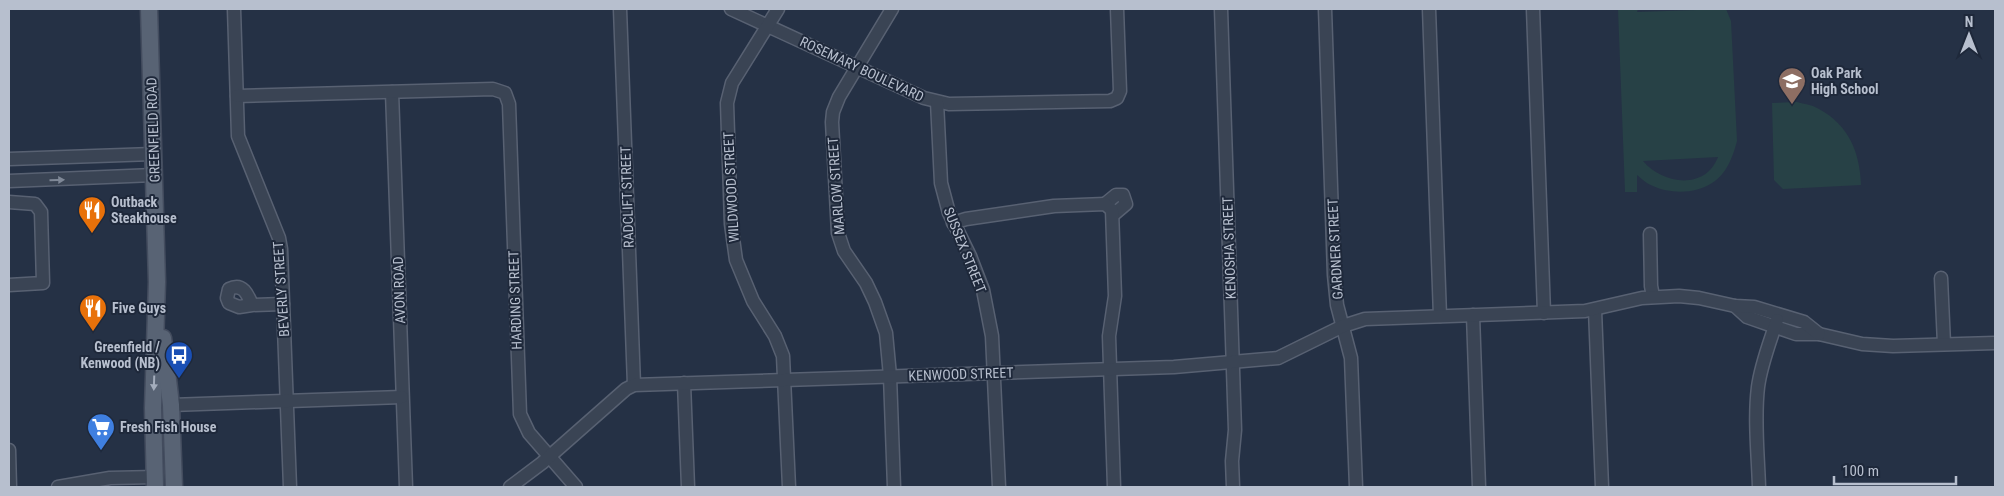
<svg xmlns="http://www.w3.org/2000/svg" width="2004" height="496" font-family="'Roboto Condensed',sans-serif">
	<style>
		.green { fill: #274146; fill-rule: evenodd }
		.lines { fill: none; stroke-linecap: round; stroke-linejoin: round }
		.minor-casing { stroke: #586172; stroke-width: 15 }
		.major-casing { stroke: #434c5e; stroke-width: 19 }
		.minor { stroke: #3a4454; stroke-width: 12 }
		.major { stroke: #586374; stroke-width: 16 }
		.oneway { fill: #7f8897 }
		.oneway2 { fill: #a4adbc }
		.labels { text-anchor: middle; stroke-width: 4; stroke-linejoin: round; paint-order: stroke }
		.street-label { font-size: 14px; fill: #b7bfce; stroke: #1e283a }
		.poi-label { font-size: 14px; font-weight: bold; fill: #b7bfce; stroke: #1e283a; text-anchor: start }
	</style>
	<rect width="100%" height="100%" fill="#253145"/>
	<g class="green">
		<path d="M1618 9H1638L1637 12 1726 9 1731 21 1737 141C1733 156 1727 174 1712 183 1696 194 1670 194 1653 186 1647 184 1642 179 1637 175V192H1625ZM1718 157C1705 191 1662 184 1643 161Z"/>
		<path d="M1797 102C1804 104 1813 105 1819 109 1849 125 1860 153 1861 185L1783 189 1774 180 1772 103Z"/>
	</g>
	<g class="lines">
		<g class="minor-casing">
			<g id="minor">
				<path d="M234 9 238 136 279 238 281 249 290 487"/>
				<path d="M620 9 634 385"/>
				<path d="M731 9 924 98 949 104 1110 101 1117 98 1120 91 1117 9"/>
				<path d="M778 9 732 83 727 103 731 224 736 260 753 301 775 336 783 356 789 487"/>
				<path d="M892 9 839 97 833 112 832 122 838 233 844 251 866 283 875 302 886 333 890 376 894 487"/>
				<path d="M1221 9 1235 430 1232 461 1233 487"/>
				<path d="M1325 9 1334 275 1337 305 1351 358 1356 487"/>
				<path d="M1429 9 1440 316"/>
				<path d="M1533 9 1544 313"/>
				<path d="M392 92 406 487"/>
				<path d="M237 96 493 89 505 93 509 104 520 414 529 433 576 487"/>
				<path d="M937 102 941 183 949 213 970 256 983 290 992 336 999 487"/>
				<path d="M9 159 153 154"/>
				<path d="M9 181 154 175"/>
				<path d="M9 202 35 204 41 212 43 283 9 285"/>
				<path d="M1105 204 1116 195H1123L1126 204 1113 215"/>
				<path d="M953 223 966 219 1054 206 1105 204 1112 210 1115 296 1109 336 1114 487"/>
				<path d="M1650 234 1651 286 1653 296"/>
				<path d="M1941 278 1944 344"/>
				<path d="M252 305 239 307 229 303 227 298 229 289C243 282 248 295 252 305L283 304"/>
				<path d="M1735 306 1747 317 1796 334H1819L1862 344 1893 346 1995 343"/>
				<path d="M1595 310 1602 487"/>
				<path d="M1473 315 1479 487"/>
				<path d="M684 383 688 487"/>
				<path d="M171 405 402 397"/>
				<path d="M9 450 10 487"/>
				<path d="M58 487 110 478 156 477"/>
				<path d="M510 487 542 463 626 389 634 385 1174 367 1278 358 1343 326 1365 319 1585 311 1642 298 1679 296 1699 298 1735 306 1754 307 1804 322 1819 334"/>
				<path d="M1759 487C1758 454 1754 420 1758 387 1761 364 1770 342 1777 320"/>
			</g>
		</g>
		<g class="major-casing">
			<g id="major">
				<path d="M149 9 157 282 153 408 155 487"/>
				<path d="M163 338 171 405 174 487"/>
			</g>
		</g>
		<use href="#minor" class="minor"/>
		<use href="#major" class="major"/>
	</g>
	<defs><path id="oneway-solid" d="M-6-.8H1V-3.2L6.5 0L1 3.2V.8H-6Z" transform="scale(1.25)"/></defs>
	<use class="oneway" href="#oneway-solid" transform="translate(57 180) rotate(-2)"/>
	<use class="oneway2" href="#oneway-solid" transform="translate(154 383) rotate(92)"/>
	<defs>
		<g id="school-pin" transform="scale(1.4375)"><path d="M0 17L-7.5 6A9.5 9.5 0 1 1 7.5 6Z" fill="#8d6e63" stroke="#1e283a"/><path d="M0-5L7-2L0 1L-7-2ZM-4 1L0 2.5L4 1V4Q0 6-4 4Z" fill="#fff"/></g>
		<g id="restaurant-pin" transform="scale(1.4375)"><path d="M0 17L-7.5 6A9.5 9.5 0 1 1 7.5 6Z" fill="#e8710a" stroke="#1e283a"/><path d="M-5-6h1v4h1v-4h1v4h1v-4h1v5L-1.5 .5V6h-2V.5L-5-1ZM5-6V6H3V1.5H1.5Q1.5-4 5-6Z" fill="#fff"/></g>
		<g id="bus-pin" transform="scale(1.4375)"><path d="M0 17L-7.5 6A9.5 9.5 0 1 1 7.5 6Z" fill="#1a4fb4" stroke="#1e283a"/><path d="M-5-6H5V4H4V6H2V4H-2V6H-4V4H-5ZM-3.5-4V0h7V-4ZM-3.5 1.2v1.5H-2V1.2ZM2 1.2v1.5H3.5V1.2Z" fill="#fff"/></g>
		<g id="supermarket-pin" transform="scale(1.4375)"><path d="M0 17L-7.5 6A9.5 9.5 0 1 1 7.5 6Z" fill="#3f7fe0" stroke="#1e283a"/><path d="M-6-5.5h2.5l.6 2H6L4.5 2H-2.5L-4.4-4H-6ZM-1.5 3.2a1.3 1.3 0 1 0 .1 0ZM3 3.2a1.3 1.3 0 1 0 .1 0Z" fill="#fff"/></g>
	</defs>
	<g fill-rule="evenodd">
		<use href="#school-pin" x="1792" y="81"/>
		<use href="#restaurant-pin" x="92" y="210"/>
		<use href="#restaurant-pin" x="93" y="308"/>
		<use href="#bus-pin" x="179" y="355"/>
		<use href="#supermarket-pin" x="101" y="427"/>
	</g>
	<g class="labels">
		<g class="street-label">
			<text transform="translate(862 69) rotate(25)" y="5">ROSEMARY BOULEVARD</text>
			<text transform="translate(153 130) rotate(-92)" y="5">GREENFIELD ROAD</text>
			<text transform="translate(836 186) rotate(-94)" y="5">MARLOW STREET</text>
			<text transform="translate(731 187) rotate(-93)" y="5">WILDWOOD STREET</text>
			<text transform="translate(627 197) rotate(-92)" y="5">RADCLIFT STREET</text>
			<text transform="translate(1229 248) rotate(-92)" y="5">KENOSHA STREET</text>
			<text transform="translate(1335 249) rotate(-93)" y="5">GARDNER STREET</text>
			<text transform="translate(965 250) rotate(68)" y="5">SUSSEX STREET</text>
			<text transform="translate(281 289) rotate(-94)" y="5">BEVERLY STREET</text>
			<text transform="translate(399 290) rotate(-92)" y="5">AVON ROAD</text>
			<text transform="translate(515 300) rotate(-92)" y="5">HARDING STREET</text>
			<text transform="translate(961 374) rotate(-2)" y="5">KENWOOD STREET</text>
		</g>
		<g class="poi-label">
			<text x="1811" y="78">Oak Park<tspan x="1811" dy="16">High School</tspan></text>
			<text x="111" y="207">Outback<tspan x="111" dy="16">Steakhouse</tspan></text>
			<text x="112" y="313">Five Guys</text>
			<text x="160" y="352" text-anchor="end">Greenfield /<tspan x="160" dy="16">Kenwood (NB)</tspan></text>
			<text x="120" y="432">Fresh Fish House</text>
		</g>
	</g>
	<rect width="2004" height="496" fill="none" stroke="#b7bfce" stroke-width="20"/>
	<g transform="translate(1969 35)" stroke="#1e283a" stroke-width="4" paint-order="stroke">
	<path d="M0-4L9 19L0 12L-9 19Z" fill="#b7bfce"/>
	<text y="-8" font-size="14" font-weight="bold" text-anchor="middle" fill="#b7bfce">N</text>
	</g>
	<path d="M1834 476v8h122v-8" fill="none" stroke="#b7bfce" stroke-width="2.5"/>
	<text x="1842" y="476" font-size="15" fill="#b7bfce" stroke="#1e283a" stroke-width="4" paint-order="stroke">100 m</text>
</svg>
